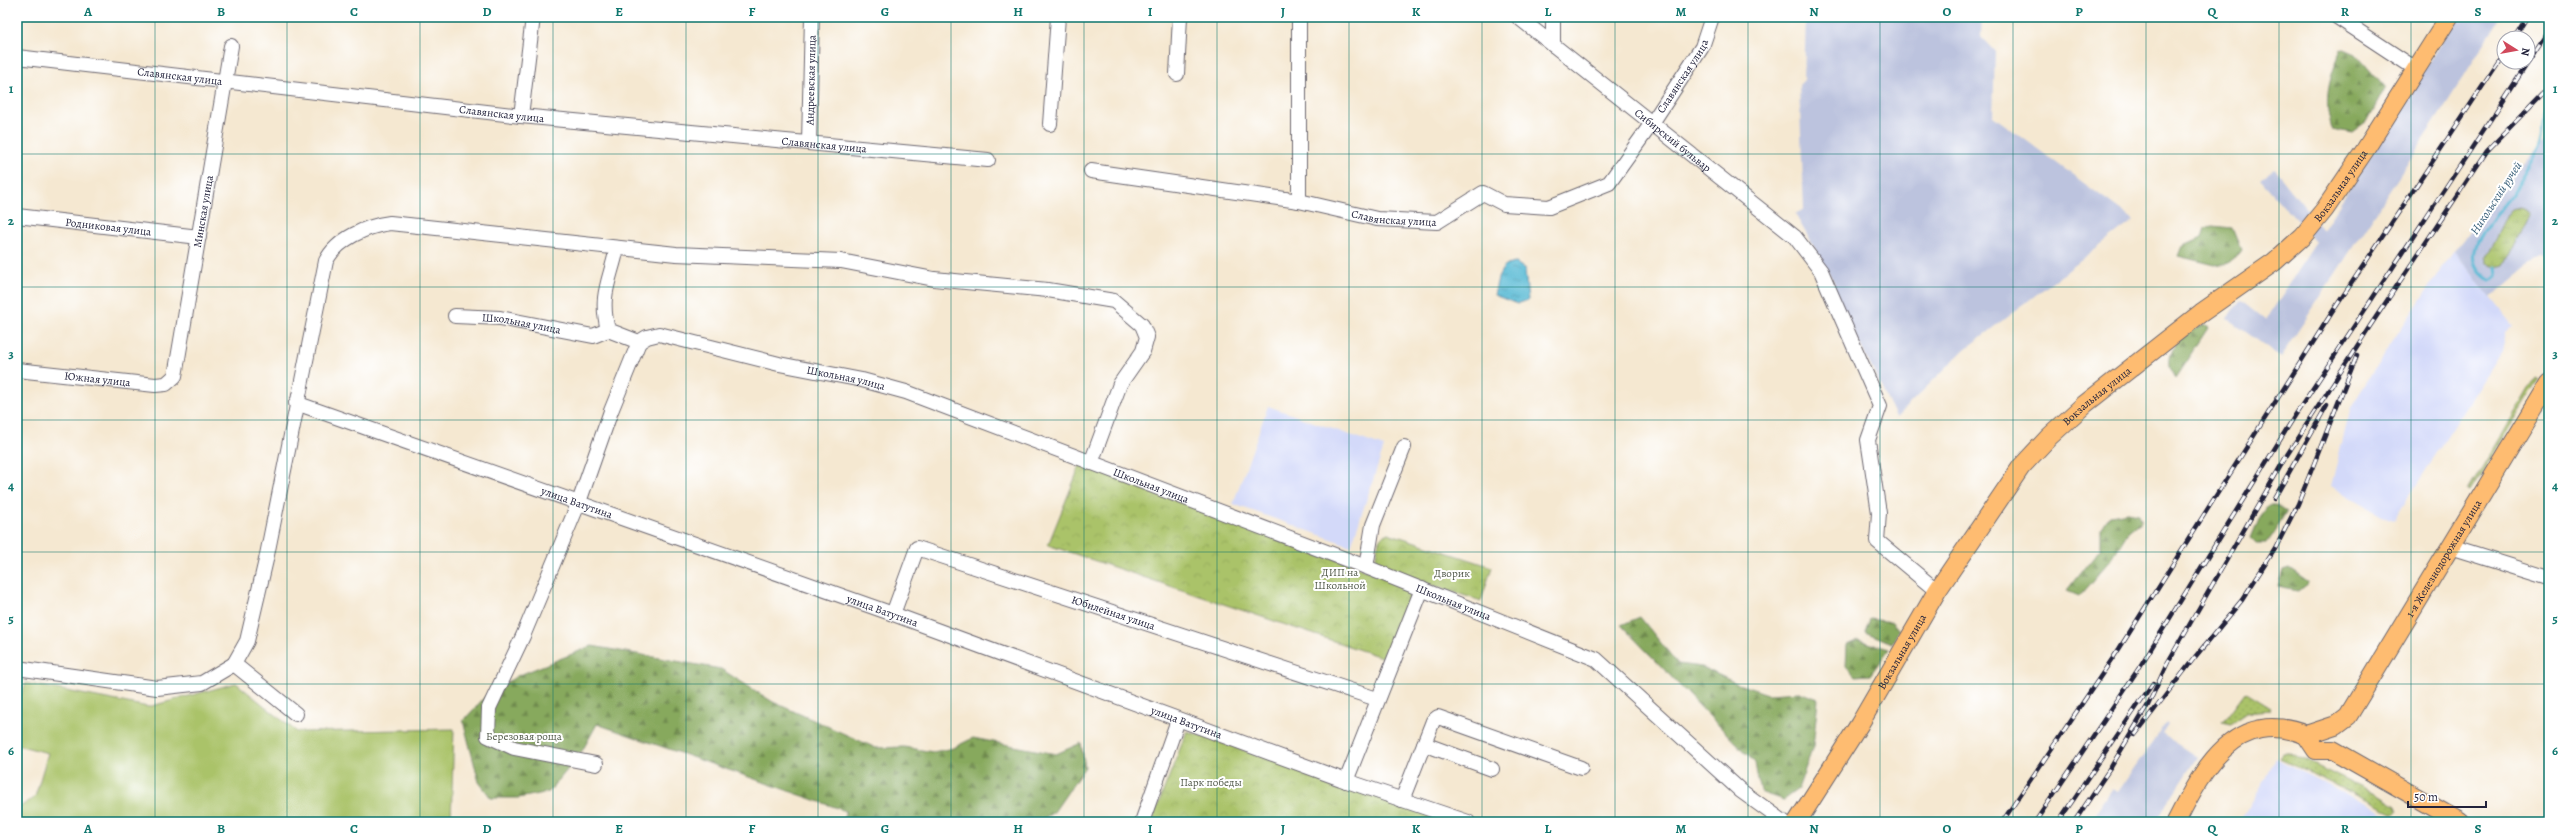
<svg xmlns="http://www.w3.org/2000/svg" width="2566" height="839" font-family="Alegreya,serif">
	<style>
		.built { fill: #d3d9f9 }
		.industrial { fill: #bcc3de }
		.grass { fill: url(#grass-dots); stroke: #667252 }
		.forest { fill: url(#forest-firs); stroke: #54664c }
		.wetland { fill: url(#wetland-marsh); stroke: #667252 }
		.park { fill: url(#park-crowns); stroke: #667252 }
		.garden { fill: #aac369; stroke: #667252 }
		.water { fill: url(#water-ripples); stroke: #3c6e88 }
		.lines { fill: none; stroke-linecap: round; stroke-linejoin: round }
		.stream { stroke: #56b9d4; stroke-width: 3 }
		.minor-casing { stroke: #6c6770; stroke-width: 16 }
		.major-casing { stroke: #6c6770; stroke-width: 20 }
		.minor { stroke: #fff; stroke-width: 14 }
		.major { stroke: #febc71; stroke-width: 18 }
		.rail-casing { stroke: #22223b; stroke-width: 4.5 }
		.rail { stroke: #fff; stroke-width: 3; stroke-dasharray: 9; stroke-linecap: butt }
		.grid { fill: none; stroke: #0f766e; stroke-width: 1; stroke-opacity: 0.55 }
		.labels { text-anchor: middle; stroke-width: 4; stroke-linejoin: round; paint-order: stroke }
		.street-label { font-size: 11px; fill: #22223b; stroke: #fff }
		.park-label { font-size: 11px; fill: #525a4b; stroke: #fff }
		.water-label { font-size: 12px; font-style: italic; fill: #375e78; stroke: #fff }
		.neatline { fill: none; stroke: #0f766e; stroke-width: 1.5 }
		.grid-label { font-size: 13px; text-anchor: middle; font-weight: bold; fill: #0f766e }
	</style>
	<defs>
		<pattern id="grass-dots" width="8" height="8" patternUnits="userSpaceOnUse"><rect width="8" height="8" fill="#aac369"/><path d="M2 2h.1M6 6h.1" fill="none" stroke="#92a75c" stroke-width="1.8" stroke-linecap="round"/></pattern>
		<pattern id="forest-firs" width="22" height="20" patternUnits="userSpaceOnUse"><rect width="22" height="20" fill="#87a95d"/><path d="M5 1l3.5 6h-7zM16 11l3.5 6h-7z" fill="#6e894e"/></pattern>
		<pattern id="wetland-marsh" width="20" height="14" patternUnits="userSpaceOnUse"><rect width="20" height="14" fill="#aac369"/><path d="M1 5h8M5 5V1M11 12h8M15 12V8" fill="none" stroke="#92a75c"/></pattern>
		<pattern id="park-crowns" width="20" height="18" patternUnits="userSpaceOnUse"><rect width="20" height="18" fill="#aac369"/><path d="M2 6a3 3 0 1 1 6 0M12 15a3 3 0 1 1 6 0" fill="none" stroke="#92a75c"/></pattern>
		<pattern id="water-ripples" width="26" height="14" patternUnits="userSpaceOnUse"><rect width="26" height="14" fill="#56b9d4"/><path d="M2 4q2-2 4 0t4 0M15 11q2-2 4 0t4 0" fill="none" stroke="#4796ad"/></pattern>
	</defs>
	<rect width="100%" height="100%" fill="#fff"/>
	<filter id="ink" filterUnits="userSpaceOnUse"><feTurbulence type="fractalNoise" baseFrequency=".025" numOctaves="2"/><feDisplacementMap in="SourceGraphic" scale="8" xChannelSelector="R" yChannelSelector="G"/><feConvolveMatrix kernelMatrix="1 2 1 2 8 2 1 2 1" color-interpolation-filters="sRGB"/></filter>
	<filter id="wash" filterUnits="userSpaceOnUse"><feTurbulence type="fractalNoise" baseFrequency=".012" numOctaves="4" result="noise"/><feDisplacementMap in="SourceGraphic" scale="16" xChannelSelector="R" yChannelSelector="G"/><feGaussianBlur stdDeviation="0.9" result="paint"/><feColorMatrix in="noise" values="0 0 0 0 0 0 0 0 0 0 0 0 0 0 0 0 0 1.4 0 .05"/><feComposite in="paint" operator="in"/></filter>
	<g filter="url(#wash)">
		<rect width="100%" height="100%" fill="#f5e8d1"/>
		<g class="built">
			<path d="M2454 251 2513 325 2506 331 2502 351 2394 520 2382 516 2331 486 2351 407 2389 346Z"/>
			<path d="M1268 406 1384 447 1351 546 1233 504Z"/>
			<path d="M2275 758 2398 820 2397 822H2239L2266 778Z"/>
		</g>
		<g class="industrial">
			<path d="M1806 17H1982L1981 37 1995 52 1993 116 2134 220 1965 349 1896 417 1831 286 1835 284 1795 214 1804 209 1799 85 1804 80Z"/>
			<path d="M2457 17H2501L2447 103 2281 357 2226 318 2242 301 2266 320 2316 242 2260 179 2274 169 2323 230Z"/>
			<path d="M2549 134V263L2543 259 2530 265 2491 298 2454 251Z"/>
			<path d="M2166 723 2168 725 2162 734 2197 757 2155 822H2090L2112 789 2118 792Z"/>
		</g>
		<g class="grass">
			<path d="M2536 377 2539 379 2470 492 2468 491Z"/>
			<path d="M2245 692 2271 708 2269 711 2246 713 2230 724 2223 722Z"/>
			<path d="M2284 753H2290L2385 799 2396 806 2398 811 2395 814 2280 758Z"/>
		</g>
		<g class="forest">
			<path d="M2342 48 2356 54 2385 88 2367 122 2352 133 2332 129C2322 99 2330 76 2342 48Z"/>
			<path d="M2212 226 2232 228 2241 250 2231 263 2215 265 2178 256 2182 246 2202 237 2205 228Z"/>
			<path d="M2204 325 2208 328 2175 378C2159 356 2182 331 2204 325Z"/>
			<path d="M2268 506H2276L2286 512 2267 544H2256L2251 539 2260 517Z"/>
			<path d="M2128 512 2139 514 2142 521 2128 532 2112 558 2079 596 2067 591 2101 548V529L2110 515Z"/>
			<path d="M2289 568 2309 582 2298 591 2278 587 2283 570Z"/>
			<path d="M1640 617 1678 664 1702 667 1738 684 1768 694 1799 692 1818 699 1813 747 1798 789 1783 800 1760 792 1755 763 1621 625Z"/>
			<path d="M1870 619 1892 622 1899 630 1892 643 1865 632Z"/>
			<path d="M1858 640 1889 649 1870 675 1855 676 1846 666 1847 645Z"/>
			<path d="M592 646 721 669 773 702 876 748 904 747 933 752 953 748 973 738 1056 754 1081 743 1085 767 1054 812 1038 822H842L846 811 597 724 581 753 549 792 519 798H491L479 782 463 721 485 697 517 676Z"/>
		</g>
		<path class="wetland" d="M2520 207 2525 209 2529 215 2504 265 2496 267 2488 264 2486 258 2507 215 2512 209Z"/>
		<g class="park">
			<path d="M1081 463 1420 590 1390 660 1048 545Z"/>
			<path d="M1388 533 1492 567 1481 601 1375 566C1376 556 1376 537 1388 533Z"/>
			<path d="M1187 731 1454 822H1151Z"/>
		</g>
		<path class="garden" d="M26 683 148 707 236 683 297 732 454 729 451 822H17V809L35 797 48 753 17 745V704Z"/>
		<path class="water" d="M1516 263 1525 269 1528 300 1517 304 1494 295C1498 280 1498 264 1516 263Z"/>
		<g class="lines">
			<path class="stream" d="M2496 267 2497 275 2491 280C2450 256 2496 217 2512 194 2522 179 2533 162 2540 146 2545 134 2543 120 2549 107"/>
		</g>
	</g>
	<g filter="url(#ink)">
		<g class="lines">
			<g class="minor-casing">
				<g id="minor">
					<path d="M1299 17V201"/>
					<path id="s1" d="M1518 17 1795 237 1821 271 1880 406 1868 440 1879 513 1877 541 1937 591"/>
					<path d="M1553 17V45"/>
					<path d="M2337 17 2416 69"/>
					<path id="s2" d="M17 57 521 116 988 160"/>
					<path d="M1177 74 1180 17"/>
					<path d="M521 116 533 17"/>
					<path d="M1050 124 1058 17"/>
					<path id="s3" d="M809 142 812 17"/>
					<path id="s4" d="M1091 171 1299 201 1377 219 1437 222 1483 193 1504 204 1549 207 1609 183 1652 123 1702 47 1712 17"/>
					<path id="s5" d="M17 216 199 237"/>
					<path id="s6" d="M455 316 500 318 593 336 608 330 639 342 647 337 659 334 779 364 862 380 906 392 1366 567 1596 659 1741 791 1784 822"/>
					<path d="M608 330C599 295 610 281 617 248"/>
					<path id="s7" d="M17 370 155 385 166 384 175 376 231 46"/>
					<path id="s8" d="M296 403 893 614 1341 779 1468 822"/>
					<path d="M2450 547 2549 578"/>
					<path d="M1366 567 1373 525 1404 447"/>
					<path id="s9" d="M893 614 917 548 1377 699"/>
					<path d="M234 664 247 641 266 560 326 261C337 239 367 226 390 223L676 254 841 261 934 279 1048 290 1114 301 1142 325 1147 337 1143 351 1120 384 1091 463"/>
					<path d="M17 668 157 688 202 683 234 664 296 714"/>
					<path d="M1424 744 1492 769"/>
					<path d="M596 764 514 748 488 736 489 708 523 636 579 502 611 411 639 342"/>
					<path d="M1346 781 1422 589"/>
					<path d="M1402 800 1433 721 1438 717 1581 768"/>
					<path d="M1142 822 1178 720"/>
				</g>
			</g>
			<g class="major-casing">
				<g id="major">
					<path id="s10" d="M2306 735 2336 725 2348 716 2549 384"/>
					<path d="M2306 735 2316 750H2333L2460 822"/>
					<path id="s11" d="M1797 822 1859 725 1937 591 2021 467 2049 437 2085 404 2201 313 2274 262 2303 236 2325 209 2365 150 2449 17"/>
					<path d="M2176 822C2203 768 2236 707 2306 735"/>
				</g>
			</g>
			<use href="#minor" class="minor"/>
			<use href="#major" class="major"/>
			<g class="rail-casing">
				<g id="rail">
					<path d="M2514 38 2527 17"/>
					<path d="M2274 499 2327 405"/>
					<path d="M2135 735 2195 657 2242 600 2275 549 2298 504 2357 355"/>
					<path d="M2002 822 2119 649 2331 314 2504 54"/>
					<path d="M2035 822 2139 668 2296 414 2549 31"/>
					<path d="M2058 822 2153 683"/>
					<path d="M2074 822 2111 767 2148 705 2168 662 2287 455 2370 326 2487 151 2549 87"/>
				</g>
			</g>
			<use href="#rail" class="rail"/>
		</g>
	</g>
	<path class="grid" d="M155 17V822M287 17V822M420 17V822M553 17V822M686 17V822M818 17V822M951 17V822M1084 17V822M1217 17V822M1349 17V822M1482 17V822M1615 17V822M1748 17V822M1880 17V822M2013 17V822M2146 17V822M2279 17V822M2411 17V822M17 154H2549M17 287H2549M17 420H2549M17 552H2549M17 684H2549"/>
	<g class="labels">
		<g class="street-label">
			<text dy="4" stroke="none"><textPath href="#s2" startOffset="164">Славянская улица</textPath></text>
			<text dy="4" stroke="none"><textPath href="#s4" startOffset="668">Славянская улица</textPath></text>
			<text dy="4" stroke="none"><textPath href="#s3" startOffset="62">Андреевская улица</textPath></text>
			<text dy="4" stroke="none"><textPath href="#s2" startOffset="488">Славянская улица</textPath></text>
			<text dy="4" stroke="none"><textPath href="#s1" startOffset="198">Сибирский бульвар</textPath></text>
			<text dy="4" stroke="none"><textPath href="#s2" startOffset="812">Славянская улица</textPath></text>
			<text dy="4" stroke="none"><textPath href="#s11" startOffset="848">Вокзальная улица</textPath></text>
			<text dy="4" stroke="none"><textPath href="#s7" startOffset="329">Минская улица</textPath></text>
			<text dy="4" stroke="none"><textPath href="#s4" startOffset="307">Славянская улица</textPath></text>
			<text dy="4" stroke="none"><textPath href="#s5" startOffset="92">Родниковая улица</textPath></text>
			<text dy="4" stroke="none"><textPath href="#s6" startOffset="67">Школьная улица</textPath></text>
			<text dy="4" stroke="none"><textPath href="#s6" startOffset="403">Школьная улица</textPath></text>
			<text dy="4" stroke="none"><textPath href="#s7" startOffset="81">Южная улица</textPath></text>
			<text dy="4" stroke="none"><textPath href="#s11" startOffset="524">Вокзальная улица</textPath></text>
			<text dy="4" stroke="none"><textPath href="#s6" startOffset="727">Школьная улица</textPath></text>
			<text dy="4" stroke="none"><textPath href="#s8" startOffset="298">улица Ватутина</textPath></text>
			<text dy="4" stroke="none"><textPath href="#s10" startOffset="231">1-я Железнодорожная улица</textPath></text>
			<text dy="4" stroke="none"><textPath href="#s6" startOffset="1051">Школьная улица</textPath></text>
			<text dy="4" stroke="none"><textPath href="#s8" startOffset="622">улица Ватутина</textPath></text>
			<text dy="4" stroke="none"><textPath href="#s9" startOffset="277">Юбилейная улица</textPath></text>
			<text dy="4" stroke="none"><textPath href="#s11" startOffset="200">Вокзальная улица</textPath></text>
			<text dy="4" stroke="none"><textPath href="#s8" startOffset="946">улица Ватутина</textPath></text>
		</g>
		<g class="park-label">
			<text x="1340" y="576">ДИП на<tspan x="1340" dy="13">Школьной</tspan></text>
			<text x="1452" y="577">Дворик</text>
			<text x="524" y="740">Березовая роща</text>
			<text x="1211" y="786">Парк победы</text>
		</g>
		<g class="water-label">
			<text transform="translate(2496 198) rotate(-57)" y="4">Никольский ручей</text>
		</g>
	</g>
	<rect width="2566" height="839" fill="none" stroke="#fff" stroke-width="44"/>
	<g transform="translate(2516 50) rotate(101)"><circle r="19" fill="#ffffff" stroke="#a7a7b1"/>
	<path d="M0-3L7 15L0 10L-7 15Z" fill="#d1495b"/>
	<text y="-6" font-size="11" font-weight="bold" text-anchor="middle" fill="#22223b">N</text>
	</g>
	<path d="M2408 801v6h78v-6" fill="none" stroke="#22223b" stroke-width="2"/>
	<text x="2414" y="801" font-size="12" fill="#22223b" stroke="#ffffff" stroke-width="3" paint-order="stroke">50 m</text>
	<rect x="22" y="22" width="2522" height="795" class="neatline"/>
	<g class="grid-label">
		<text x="88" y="16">A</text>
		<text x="221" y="16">B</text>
		<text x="354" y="16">C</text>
		<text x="487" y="16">D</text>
		<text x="619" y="16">E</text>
		<text x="752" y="16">F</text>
		<text x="885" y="16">G</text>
		<text x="1018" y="16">H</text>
		<text x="1150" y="16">I</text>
		<text x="1283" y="16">J</text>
		<text x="1416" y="16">K</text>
		<text x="1548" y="16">L</text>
		<text x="1681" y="16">M</text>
		<text x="1814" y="16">N</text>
		<text x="1947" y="16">O</text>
		<text x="2079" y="16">P</text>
		<text x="2212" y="16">Q</text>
		<text x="2345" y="16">R</text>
		<text x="2478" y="16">S</text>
		<text x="11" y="93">1</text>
		<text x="2555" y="93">1</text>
		<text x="11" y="225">2</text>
		<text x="2555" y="225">2</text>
		<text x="11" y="358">3</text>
		<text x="2555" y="358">3</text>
		<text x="11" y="490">4</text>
		<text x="2555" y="490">4</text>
		<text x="11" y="623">5</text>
		<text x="2555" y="623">5</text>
		<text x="11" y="755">6</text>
		<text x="2555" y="755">6</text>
		<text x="88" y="833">A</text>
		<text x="221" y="833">B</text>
		<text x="354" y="833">C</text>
		<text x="487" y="833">D</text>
		<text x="619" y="833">E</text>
		<text x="752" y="833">F</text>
		<text x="885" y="833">G</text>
		<text x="1018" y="833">H</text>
		<text x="1150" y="833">I</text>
		<text x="1283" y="833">J</text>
		<text x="1416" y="833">K</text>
		<text x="1548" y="833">L</text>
		<text x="1681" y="833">M</text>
		<text x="1814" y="833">N</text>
		<text x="1947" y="833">O</text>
		<text x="2079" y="833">P</text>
		<text x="2212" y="833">Q</text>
		<text x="2345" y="833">R</text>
		<text x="2478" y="833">S</text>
	</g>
</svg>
